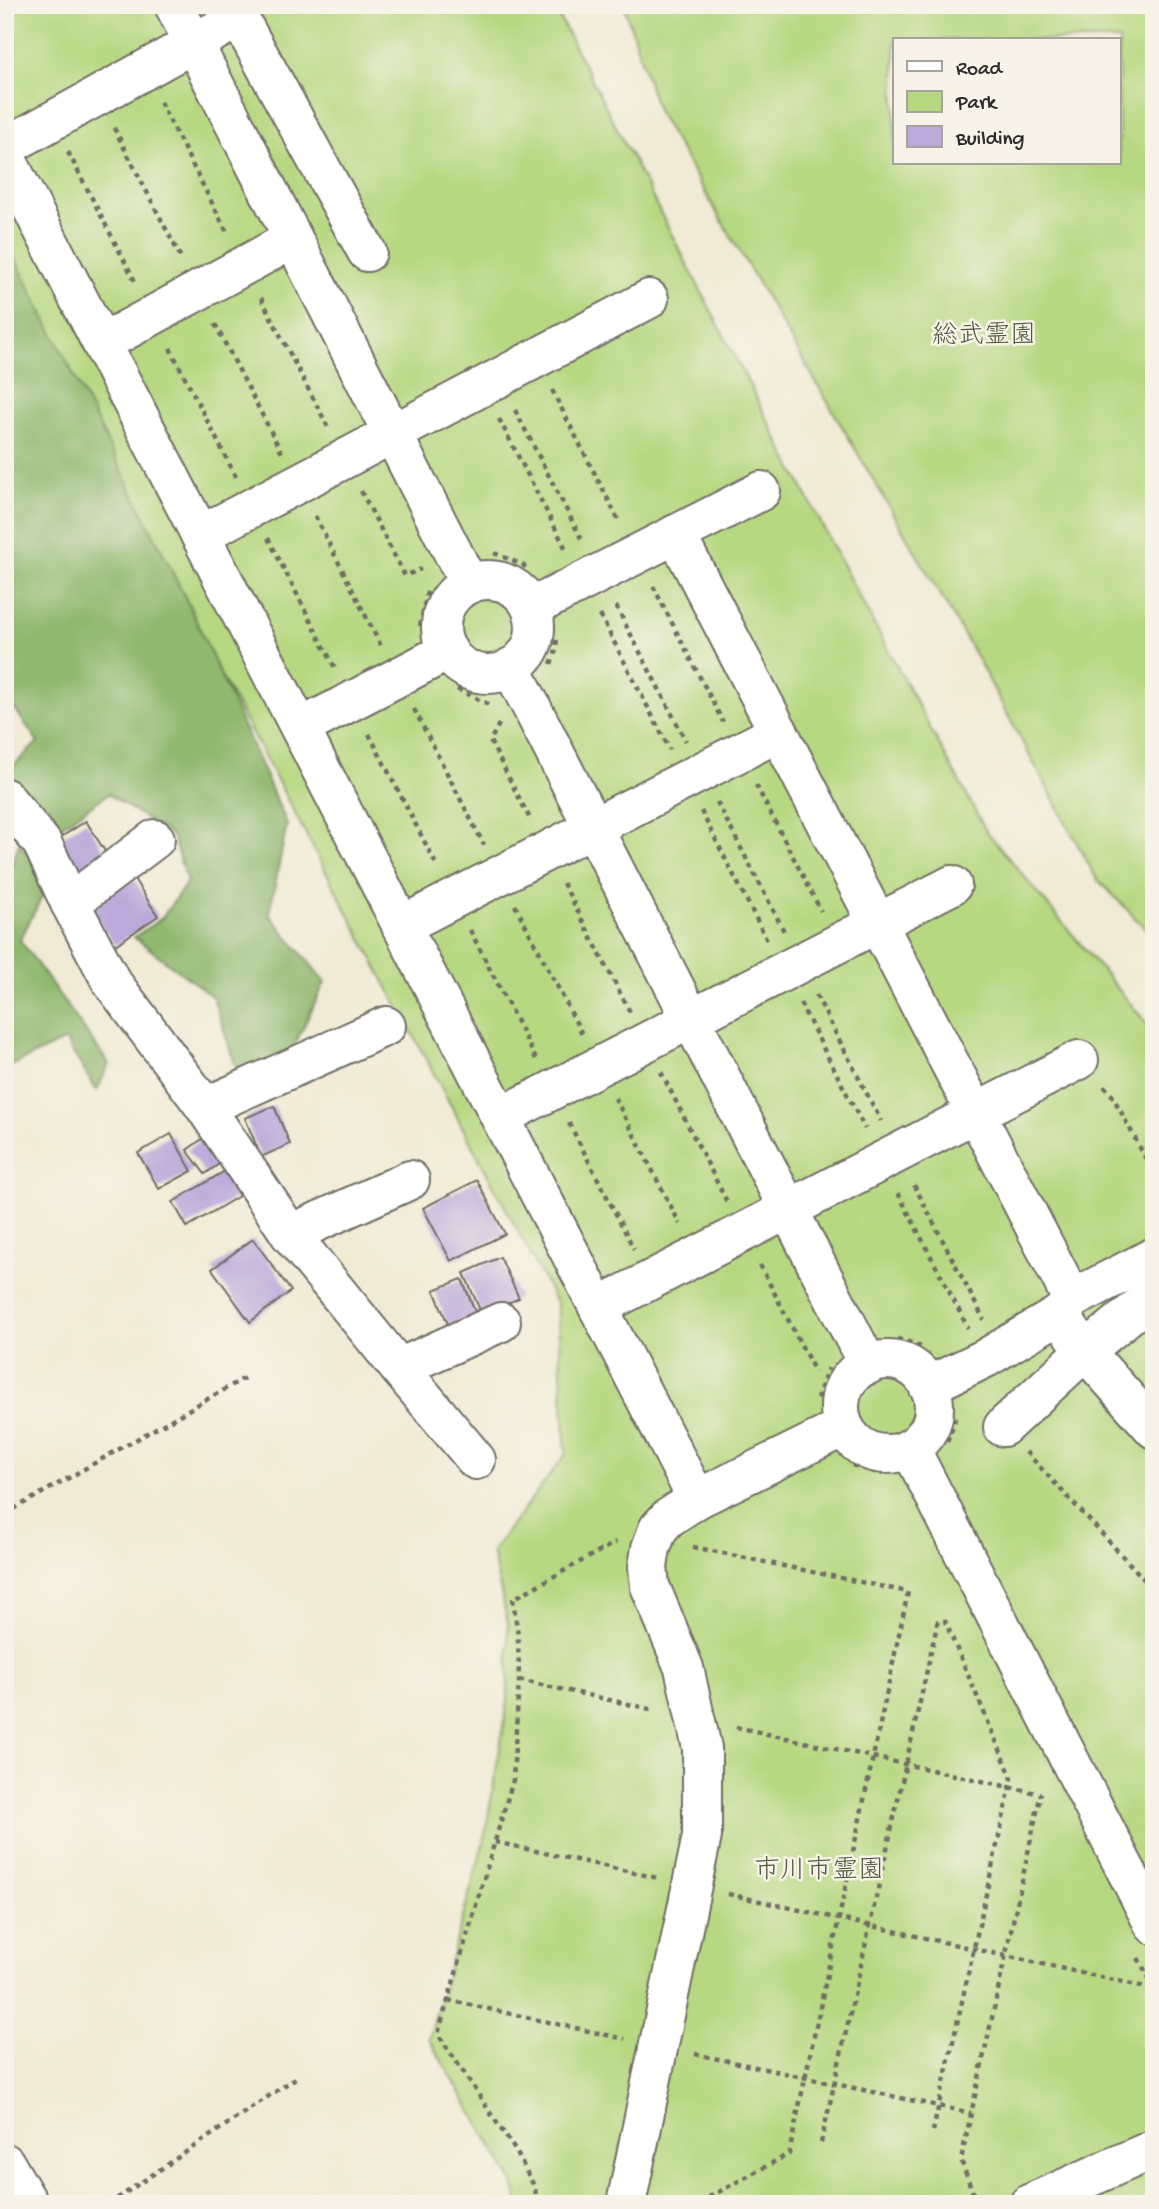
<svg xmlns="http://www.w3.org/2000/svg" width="1159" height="2209" font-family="'Gochi Hand','Klee One',sans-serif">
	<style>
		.green { fill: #b6d880; stroke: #708256; stroke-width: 2; fill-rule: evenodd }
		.forest { fill: #90b86e; stroke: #5e724c; stroke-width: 2 }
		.building { fill: #bca8da }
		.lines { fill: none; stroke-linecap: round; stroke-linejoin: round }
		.minor-casing { stroke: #706e66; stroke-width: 42 }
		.path { stroke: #706e66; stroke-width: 4.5; stroke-dasharray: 5 5; stroke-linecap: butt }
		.minor { stroke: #fff; stroke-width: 38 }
		.labels { text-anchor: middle; stroke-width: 5; stroke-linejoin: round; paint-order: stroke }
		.park-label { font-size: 26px; fill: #4e5640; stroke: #f7f3e8 }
	</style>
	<rect width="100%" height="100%" fill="#f7f3e8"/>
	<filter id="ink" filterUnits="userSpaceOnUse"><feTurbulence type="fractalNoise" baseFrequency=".0143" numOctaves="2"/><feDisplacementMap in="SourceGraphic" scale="14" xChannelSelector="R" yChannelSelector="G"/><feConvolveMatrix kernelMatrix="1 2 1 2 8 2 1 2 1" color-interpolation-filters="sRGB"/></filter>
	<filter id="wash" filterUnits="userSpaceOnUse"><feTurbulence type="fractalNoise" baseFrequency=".00686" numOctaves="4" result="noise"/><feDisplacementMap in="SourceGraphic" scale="28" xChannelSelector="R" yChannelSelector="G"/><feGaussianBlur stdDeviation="1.57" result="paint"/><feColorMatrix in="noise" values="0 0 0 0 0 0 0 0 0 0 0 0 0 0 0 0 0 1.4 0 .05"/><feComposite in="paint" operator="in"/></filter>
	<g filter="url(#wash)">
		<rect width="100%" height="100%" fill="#f1ead4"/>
		<g class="green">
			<path d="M5 5H553L854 587 986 831 1154 1032V2204H519L512 2180 429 2039 484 1841 508 1701V1624L492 1551 566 1454 557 1304 5 271Z"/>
			<path d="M624 5H1154V937L1096 878 971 647 657 110ZM895 40H1119V163H895Z"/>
		</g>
		<g class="forest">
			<path d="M14 256 190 607 287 824 269 914 325 982 288 1059 240 1079 213 997 134 937 162 918 187 882 172 836 108 794 48 835 5 780V774L38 742 14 708 5 715V257Z"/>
			<path d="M19 844 50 881 20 940 109 1064 97 1091 65 1040 5 1069V882Z"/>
		</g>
		<g id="blocks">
			<g class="building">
				<path d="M86 821 111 861 77 883 52 843Z"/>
				<path d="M132 876 158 916 115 945 88 905Z"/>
				<path d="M274 1106 290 1144 261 1157 245 1118Z"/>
				<path d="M171 1134 192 1171 159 1189 138 1153Z"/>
				<path d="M205 1137 223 1161 205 1174 187 1150Z"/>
				<path d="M225 1171 239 1196 187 1227 173 1202Z"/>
				<path d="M477 1180 505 1234 451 1261 423 1208Z"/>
				<path d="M253 1239 291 1291 250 1322 212 1269Z"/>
				<path d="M500 1257 519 1298 482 1315 464 1273Z"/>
				<path d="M462 1279 477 1316 449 1327 434 1290Z"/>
			</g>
		</g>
	</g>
	<g filter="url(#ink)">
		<use href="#blocks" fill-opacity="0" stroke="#706e66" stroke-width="2"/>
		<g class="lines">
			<g class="minor-casing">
				<g id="minor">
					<path d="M174 5 469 584"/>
					<path d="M5 147 239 18 367 252"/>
					<path d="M5 156 697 1499"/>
					<path d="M102 343 293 239"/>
					<path d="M676 534 1072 1299 1060 1314"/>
					<path d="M200 535 649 299"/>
					<circle cx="488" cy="627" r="47"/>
					<path d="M531 608 761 491"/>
					<path d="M511 667 868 1365"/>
					<path d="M300 728 448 651"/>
					<path d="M5 798 42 843 70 903 111 981 205 1107 290 1234 399 1368 501 1322"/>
					<path d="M70 903 155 839"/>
					<path d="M401 926 779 732"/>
					<path d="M205 1107 386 1026"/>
					<path d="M500 1117 952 885"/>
					<path d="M290 1234 410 1180"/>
					<path d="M1072 1299 1154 1257"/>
					<path d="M598 1307 1079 1060"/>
					<circle cx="887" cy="1407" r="47"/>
					<path d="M399 1368 476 1460"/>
					<path d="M928 1386 986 1358 1060 1314 1085 1351 1154 1429"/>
					<path d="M1003 1427 1085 1351 1154 1295"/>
					<path d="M910 1448 1154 1925"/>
					<path d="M5 2163 29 2204"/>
					<path d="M626 2204 702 1836V1748L684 1668 650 1586 648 1567 651 1548 658 1529 668 1518 697 1499 844 1427"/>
					<path d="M1029 2204 1154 2149"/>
				</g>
			</g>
			<g class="path">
				<path d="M160 102 228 234"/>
				<path d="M114 128 182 260"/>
				<path d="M68 152 137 285"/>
				<path d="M261 298 328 427"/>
				<path d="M215 324 282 453"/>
				<path d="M170 348 236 477"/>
				<path d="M552 390 620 523"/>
				<path d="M515 410 583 542"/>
				<path d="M499 419 567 551"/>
				<path d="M361 491 405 576 421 569"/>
				<path d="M315 516 381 646"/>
				<path d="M268 538 336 670"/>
				<path d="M494 553 523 565 529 571"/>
				<path d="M653 586 723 722"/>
				<path d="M616 606 686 741"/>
				<path d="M600 615 670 750"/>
				<path d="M420 626 428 587"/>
				<path d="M551 664 556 650 557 635"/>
				<path d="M457 689 490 705"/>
				<path d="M414 709 484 845"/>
				<path d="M499 724 490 741 530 819"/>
				<path d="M369 734 437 866"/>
				<path d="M756 785 821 911"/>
				<path d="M717 802 784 931"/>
				<path d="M701 811 767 940"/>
				<path d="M563 883 630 1012"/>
				<path d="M515 905 582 1034"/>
				<path d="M470 930 536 1059"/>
				<path d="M816 995 881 1121"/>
				<path d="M800 1003 865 1129"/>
				<path d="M661 1072 727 1202"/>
				<path d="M1104 1086 1112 1095 1154 1174"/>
				<path d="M615 1098 680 1224"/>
				<path d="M569 1123 634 1249"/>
				<path d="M914 1185 984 1320"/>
				<path d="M898 1193 968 1328"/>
				<path d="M760 1265 815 1372"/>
				<path d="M897 1339 916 1344 924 1349"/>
				<path d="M817 1399 828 1368"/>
				<path d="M947 1441 953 1427 956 1413"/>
				<path d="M1026 1452 1154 1590"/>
				<path d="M852 1465 883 1474"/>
				<path d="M5 1514 248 1376"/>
				<path d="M693 1547 908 1592 789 2154 696 2204"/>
				<path d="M519 1680 655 1710"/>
				<path d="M736 1727 1041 1794"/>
				<path d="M495 1842 658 1878"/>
				<path d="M728 1894 1154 1989"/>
				<path d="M1138 1958 1154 1987"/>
				<path d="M448 2000 625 2039"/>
				<path d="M695 2054 971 2113"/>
				<path d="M821 2143 938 1621H945L1012 1778 933 2131"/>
				<path d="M109 2204 297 2077"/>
				<path d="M537 2204 535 2188 517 2153 438 2034 513 1780 519 1680 518 1635 513 1599 616 1542"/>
				<path d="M977 2204 961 2160 1041 1793"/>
			</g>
			<use href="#minor" class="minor"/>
		</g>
	</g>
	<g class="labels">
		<g class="park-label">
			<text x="984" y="342">総武霊園</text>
			<text x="819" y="1877">市川市霊園</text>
		</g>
	</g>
	<rect width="1159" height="2209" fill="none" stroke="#f7f3e8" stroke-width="28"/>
	<rect x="893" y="38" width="228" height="126" fill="#f7f3e8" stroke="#a5a39c" stroke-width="2"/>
	<rect x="907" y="61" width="35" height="10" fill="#ffffff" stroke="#a5a39c" stroke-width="2"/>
	<text x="956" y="74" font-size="21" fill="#2b2b2b">Road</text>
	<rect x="907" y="91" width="35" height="21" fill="#b6d880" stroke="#a5a39c" stroke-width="2"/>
	<text x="956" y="108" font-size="21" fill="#2b2b2b">Park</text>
	<rect x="907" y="126" width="35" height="21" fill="#bca8da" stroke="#a5a39c" stroke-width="2"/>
	<text x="956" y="144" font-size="21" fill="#2b2b2b">Building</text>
</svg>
